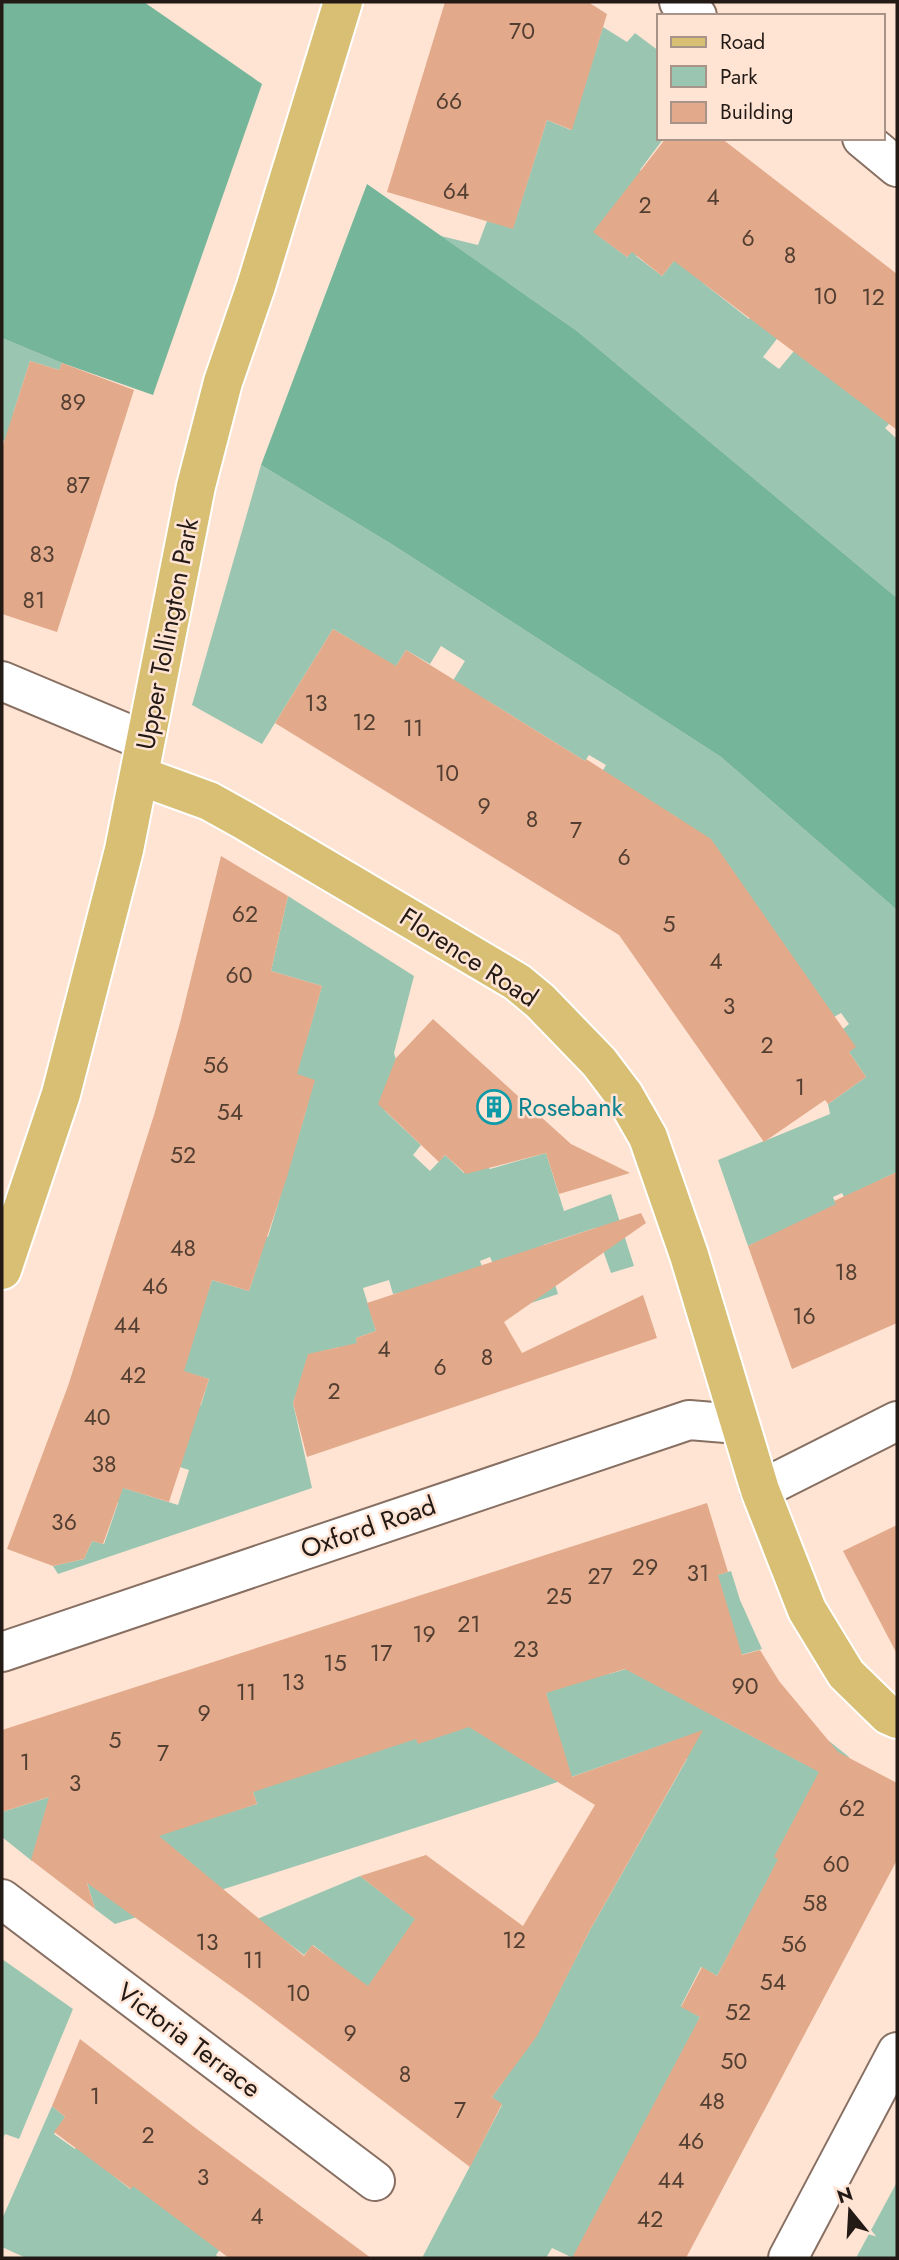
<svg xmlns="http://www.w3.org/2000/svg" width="899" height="2260" font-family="Jost,sans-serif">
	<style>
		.green { fill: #9ac6b1 }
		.forest { fill: #75b69a }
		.building { fill: #e2aa8a; fill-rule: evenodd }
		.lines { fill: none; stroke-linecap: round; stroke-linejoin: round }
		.minor-casing { stroke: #876f62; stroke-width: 42 }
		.major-casing { stroke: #fff; stroke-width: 42 }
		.minor { stroke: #fff; stroke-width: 38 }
		.major { stroke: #d8bf74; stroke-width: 38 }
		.labels { text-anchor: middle; stroke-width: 5; stroke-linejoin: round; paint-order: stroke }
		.number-label { font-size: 23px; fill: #533e32 }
		.street-label { font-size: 26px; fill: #231a15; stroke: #ffe4d4 }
		.culture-label { font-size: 26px; fill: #0d838f; stroke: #ffe4d4; text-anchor: start }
	</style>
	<rect width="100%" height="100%" fill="#ffe4d4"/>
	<g class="green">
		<path d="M603 27 627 42 635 33 659 51V138H664L640 170 655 183 599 236 627 257 643 238 648 241 636 256 662 276 704 223 732 245 703 283 749 319 779 279 806 301 763 357 779 369 794 351 893 420 885 428 897 439V598L577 331 441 236 478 245 487 221 513 228 547 120 571 130Z"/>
		<path d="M2 338 62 363 59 370 30 361 13 414 36 451 2 440Z"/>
		<path d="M261 465 393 545 721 757 897 910V1172L880 1180 897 1219V1242L888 1246 847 1203 842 1193 833 1197 837 1206 748 1246 718 1160 830 1114 828 1104 866 1077 849 1052 843 1029 849 1024 841 1013 834 1017 678 818 602 772 606 765 589 755 585 761 488 701 427 723 465 661 441 646 430 664 406 650 378 695 360 645 333 629 262 744 192 705Z"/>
		<path d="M288 896 414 976 394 1053 405 1089 385 1111 421 1145 413 1155 430 1171 445 1155 464 1173 477 1159 490 1169 546 1153 564 1211 611 1194 634 1266 611 1273 595 1228 543 1245 558 1294 525 1305 493 1264 490 1257 480 1261 485 1274 393 1294 389 1280 363 1288 376 1331 356 1338 362 1360 339 1347 310 1354 293 1403 312 1488 58 1574 53 1566 84 1559 92 1541 104 1544 118 1503 114 1485 178 1505 189 1470 152 1458 201 1405 209 1379 182 1371 212 1280 249 1291 262 1251 205 1217 268 1237 306 1111 313 1080 247 1060 306 1041 322 986 271 971Z"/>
		<path d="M731 1571 740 1600 762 1649 701 1666 714 1716 814 1769 829 1741 849 1757 827 1796 779 1859 717 1976 701 1967 681 2006 700 2017 619 2227 602 2258H573L552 2248 546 2258H422L502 2105 492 2097 505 2079 361 1997 331 1959 313 1945 304 1955 257 1919 360 1876 545 2019 590 1930 687 1759 682 1738 546 1786 115 1924 95 1909 80 1859 257 1804 252 1789 430 1729 550 1707 539 1669 609 1674 650 1662 718 1575Z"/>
		<path d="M59 1794 32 1861 2 1837V1812Z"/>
		<path d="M2 1959 73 2009 19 2139 5 2134 2 2141Z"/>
		<path d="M52 2106 65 2117 54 2134 75 2149 87 2132 110 2173 130 2189 142 2175 228 2238 216 2255 219 2258H26L2 2247V2219Z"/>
		<path d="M897 2182V2258H856Z"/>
	</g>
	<g class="forest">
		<path d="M2 2H144L262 84 153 395 62 363 2 338Z"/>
		<path d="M367 184 577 331 897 598V910L721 757 393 545 261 465Z"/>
	</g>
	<g class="building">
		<path d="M445 2H588L607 14 572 130 547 120 513 229 387 192Z"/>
		<path d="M666 138H721L897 274V430L674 261 662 276 632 252 627 257 593 232Z"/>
		<path d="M30 361 59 370 62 363 134 390 57 632 2 614V448Z"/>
		<path d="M333 629 396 666 406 650 585 761 586 759 711 839 856 1047 849 1052 866 1077 828 1104 825 1100 764 1142 619 935 275 723Z"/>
		<path d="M221 856 288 896 271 971 322 986 297 1074 315 1080 287 1177 249 1291 212 1280 184 1371 209 1379 169 1502 123 1488 103 1544 92 1541 84 1559 53 1566 7 1549 68 1386 154 1115 180 1023Z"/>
		<path d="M433 1019 571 1144 630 1173 559 1194 546 1153 466 1174 445 1155 439 1162 378 1104 396 1058Z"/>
		<path d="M897 1172V1323L792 1369 748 1246 836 1204 834 1201Z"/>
		<path d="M641 1213 646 1223 504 1322 522 1353 643 1295 657 1338 307 1457 293 1403 308 1354 357 1343 356 1338 376 1331 367 1303Z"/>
		<path d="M707 1503 728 1572 718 1575 742 1655 760 1650 779 1681 838 1752 897 1783V1860L686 2258H572L700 2017 681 2007 702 1967 717 1976 778 1859 774 1857 819 1772 625 1669 546 1693 572 1777 703 1730 590 1930 537 2036 492 2097 502 2104 470 2167 250 2000 87 1883 95 1909 31 1860 49 1797 2 1812V1730ZM469 1727 595 1805 523 1926 426 1855 360 1876 415 1919 368 1986 312 1945 304 1956 159 1836 257 1804 253 1792 416 1739 418 1744Z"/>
		<path d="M897 1525V1654L843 1551Z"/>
		<path d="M80 2039 198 2130 371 2258H229L133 2186 131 2189 54 2132 65 2117 52 2106Z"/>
	</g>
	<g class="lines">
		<g class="minor-casing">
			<g id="minor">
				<path d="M679 2 697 16"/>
				<path d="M862 138 897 167"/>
				<path d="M2 681 145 741"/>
				<path d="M760 1490 897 1421"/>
				<path d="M2 1652 689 1420 738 1424"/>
				<path d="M2 1899 375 2181"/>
				<path d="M788 2258 897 2052"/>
			</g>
		</g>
		<g class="major-casing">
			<g id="major">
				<path d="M140 776 209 801 245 821 517 982 540 1001 599 1062 624 1095 648 1137 689 1255 760 1490 807 1610 846 1674 888 1715 897 1719"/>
				<path d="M2 1270 61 1094 124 850 196 486 223 382 256 286 343 2"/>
			</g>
		</g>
		<use href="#minor" class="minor"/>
		<use href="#major" class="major"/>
	</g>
	<defs>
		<g id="building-ring" transform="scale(1.75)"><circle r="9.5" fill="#ffe4d4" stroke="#0f9aa8" stroke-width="1.5"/><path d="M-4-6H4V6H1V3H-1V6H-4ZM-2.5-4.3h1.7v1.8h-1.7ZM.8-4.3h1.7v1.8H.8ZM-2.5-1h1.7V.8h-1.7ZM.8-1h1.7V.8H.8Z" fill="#0f9aa8"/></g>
	</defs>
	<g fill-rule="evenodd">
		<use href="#building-ring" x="494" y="1107"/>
	</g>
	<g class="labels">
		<g class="number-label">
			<text x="522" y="39">70</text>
			<text x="449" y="109">66</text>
			<text x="456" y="199">64</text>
			<text x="713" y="205">4</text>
			<text x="645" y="213">2</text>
			<text x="748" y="246">6</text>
			<text x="790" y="263">8</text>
			<text x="825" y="304">10</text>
			<text x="873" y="305">12</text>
			<text x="73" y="410">89</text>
			<text x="78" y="493">87</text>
			<text x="42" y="562">83</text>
			<text x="34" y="608">81</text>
			<text x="316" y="711">13</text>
			<text x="364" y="730">12</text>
			<text x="413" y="736">11</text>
			<text x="447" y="781">10</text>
			<text x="484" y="814">9</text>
			<text x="532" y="827">8</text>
			<text x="576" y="838">7</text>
			<text x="624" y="865">6</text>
			<text x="245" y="922">62</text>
			<text x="669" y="932">5</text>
			<text x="716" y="969">4</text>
			<text x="239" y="983">60</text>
			<text x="729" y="1014">3</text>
			<text x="767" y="1053">2</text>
			<text x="216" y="1073">56</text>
			<text x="800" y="1095">1</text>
			<text x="230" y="1120">54</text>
			<text x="183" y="1163">52</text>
			<text x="183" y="1256">48</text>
			<text x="846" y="1280">18</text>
			<text x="155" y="1294">46</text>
			<text x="804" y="1324">16</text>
			<text x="127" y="1333">44</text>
			<text x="384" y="1357">4</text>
			<text x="487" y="1365">8</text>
			<text x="440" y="1375">6</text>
			<text x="133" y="1383">42</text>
			<text x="334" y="1399">2</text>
			<text x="97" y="1425">40</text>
			<text x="104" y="1472">38</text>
			<text x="64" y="1530">36</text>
			<text x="645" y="1575">29</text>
			<text x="698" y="1581">31</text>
			<text x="600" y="1584">27</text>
			<text x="559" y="1604">25</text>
			<text x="469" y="1632">21</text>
			<text x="424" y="1642">19</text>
			<text x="526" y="1657">23</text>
			<text x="381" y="1661">17</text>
			<text x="335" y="1671">15</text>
			<text x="293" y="1690">13</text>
			<text x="745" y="1694">90</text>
			<text x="246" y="1700">11</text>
			<text x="204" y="1721">9</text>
			<text x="115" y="1748">5</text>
			<text x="163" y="1761">7</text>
			<text x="25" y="1770">1</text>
			<text x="75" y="1791">3</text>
			<text x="852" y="1816">62</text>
			<text x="836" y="1872">60</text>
			<text x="815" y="1911">58</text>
			<text x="514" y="1948">12</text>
			<text x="207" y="1950">13</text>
			<text x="794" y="1952">56</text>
			<text x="253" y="1968">11</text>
			<text x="773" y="1990">54</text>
			<text x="298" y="2001">10</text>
			<text x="738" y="2020">52</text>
			<text x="350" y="2041">9</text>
			<text x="734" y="2069">50</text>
			<text x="405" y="2082">8</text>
			<text x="95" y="2104">1</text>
			<text x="712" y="2109">48</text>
			<text x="460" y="2118">7</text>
			<text x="148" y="2143">2</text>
			<text x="691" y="2149">46</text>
			<text x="203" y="2185">3</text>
			<text x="671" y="2188">44</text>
			<text x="257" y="2224">4</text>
			<text x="650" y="2227">42</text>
		</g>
		<g class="street-label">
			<text transform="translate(167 634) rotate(-79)" y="9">Upper Tollington Park</text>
			<text transform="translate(469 957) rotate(33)" y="9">Florence Road</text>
			<text transform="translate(368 1527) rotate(-19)" y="9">Oxford Road</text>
			<text transform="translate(189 2040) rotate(37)" y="9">Victoria Terrace</text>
		</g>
		<g class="culture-label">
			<text x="518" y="1116">Rosebank</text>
		</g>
	</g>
	<rect width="899" height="2260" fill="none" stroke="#231a15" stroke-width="7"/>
	<rect x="657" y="14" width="228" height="126" fill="#ffe4d4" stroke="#a79388" stroke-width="2"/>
	<rect x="671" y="37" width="35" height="10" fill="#d8bf74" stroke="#a79388" stroke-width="2"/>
	<text x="720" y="49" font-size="21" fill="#231a15">Road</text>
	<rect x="671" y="66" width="35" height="21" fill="#9ac6b1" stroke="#a79388" stroke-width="2"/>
	<text x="720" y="84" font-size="21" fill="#231a15">Park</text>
	<rect x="671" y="102" width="35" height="21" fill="#e2aa8a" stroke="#a79388" stroke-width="2"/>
	<text x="720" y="119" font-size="21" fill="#231a15">Building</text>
	<g transform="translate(850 2211) rotate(342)" stroke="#ffe4d4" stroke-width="5" paint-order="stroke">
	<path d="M0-5L12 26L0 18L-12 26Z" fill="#231a15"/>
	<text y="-10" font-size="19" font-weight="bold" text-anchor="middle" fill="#231a15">N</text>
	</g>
</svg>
